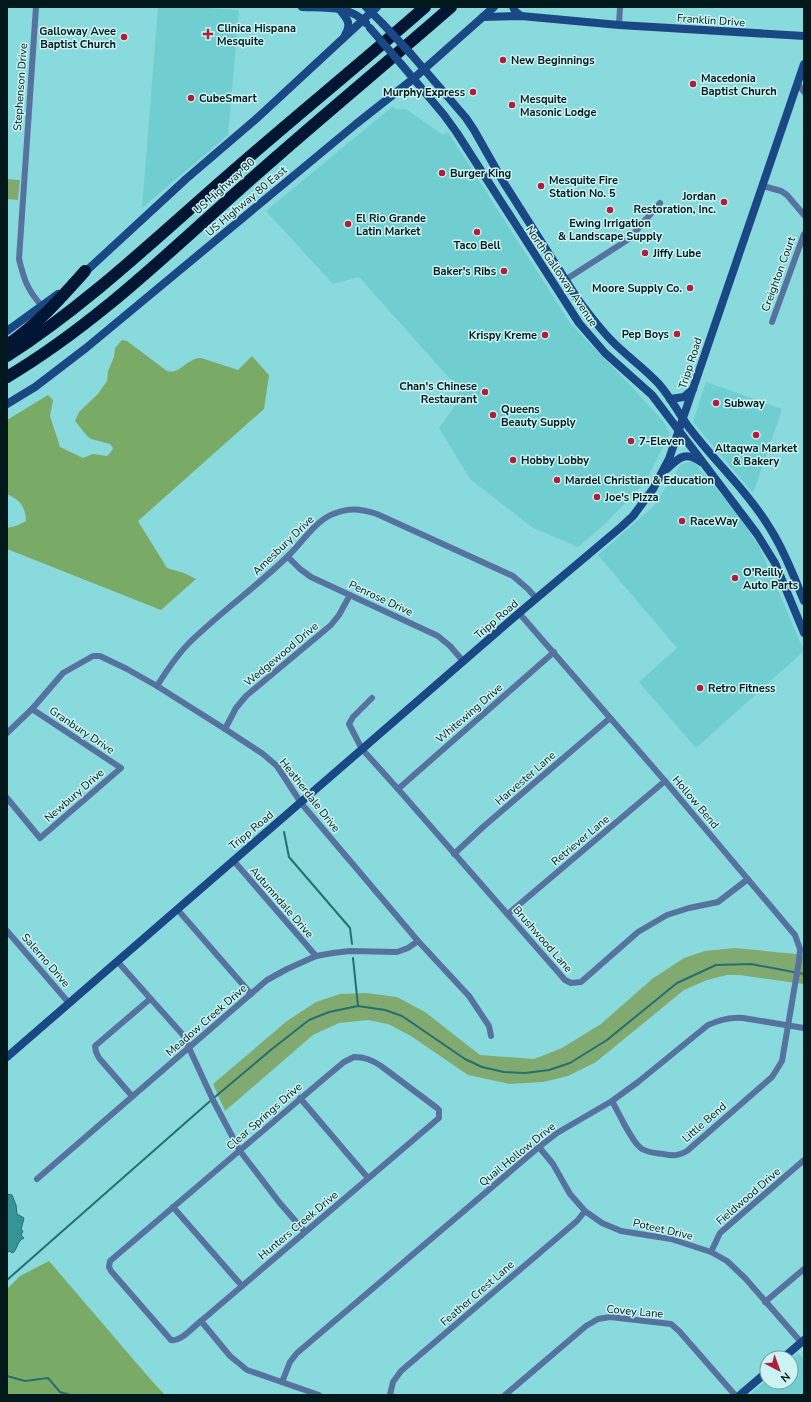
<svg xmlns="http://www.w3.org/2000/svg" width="811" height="1402" font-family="'Nunito Sans',sans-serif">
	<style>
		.built { fill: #71ced0 }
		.green { fill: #81aa71 }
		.forest { fill: #7aab66 }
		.water { fill: #359496; stroke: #256f71 }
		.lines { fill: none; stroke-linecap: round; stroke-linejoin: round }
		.stream { stroke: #256f71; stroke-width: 2 }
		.street { stroke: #55739e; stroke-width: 6 }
		.secondary { stroke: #1a4885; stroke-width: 8 }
		.highway { stroke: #011534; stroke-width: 12 }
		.secondary-bridge { stroke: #1a4885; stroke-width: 8 }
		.poi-dot { fill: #b11e3b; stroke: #ccf3f3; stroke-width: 1.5 }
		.labels { text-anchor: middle; stroke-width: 3; stroke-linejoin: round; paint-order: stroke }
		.street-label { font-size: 11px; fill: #01191a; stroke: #ccf3f3 }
		.poi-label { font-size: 11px; font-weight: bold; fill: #01191a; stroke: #ccf3f3; text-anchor: start }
	</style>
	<rect width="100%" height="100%" fill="#89dadc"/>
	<g class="built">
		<path d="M158 7H190L239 10 228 135 142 208Z"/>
		<path d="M393 106 395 109H406L443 135 448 132 570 323 627 382 663 421 670 433 646 481 607 522 578 547 533 528 470 479 439 428 459 400V389L359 277 333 284 266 211Z"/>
		<path d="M706 382 782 409 754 491 752 492 693 422Z"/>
		<path d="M693 461 735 511 759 546 804 651 696 748 639 682 677 648 598 555 654 506 681 464Z"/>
		<path d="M798 1353 804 1359V1395H749L767 1380V1382H791V1359Z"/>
	</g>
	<g class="green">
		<path d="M7 179 20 180 18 200 7 199Z"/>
		<path d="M735 948 796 954 804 957V984L739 975H727L707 980 684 990 596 1062 568 1076 543 1082 510 1084 468 1075 411 1036 388 1024 368 1020 339 1023 313 1035 225 1111 213 1084 287 1021 316 1002 340 994 366 993 397 997 425 1012 480 1055 534 1059 562 1048 601 1024 652 979 684 958 705 951Z"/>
	</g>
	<g class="forest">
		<path d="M122 340 127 341 167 371C180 375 187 358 201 358L238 370 252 356 269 375 264 409 138 521 167 568 184 573 196 579 161 610 7 549V528L16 526 26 521C25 506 21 501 7 494V420L48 395 53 400 50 416 60 447 83 458 93 454 107 456 111 452 113 448 110 444 91 439 87 436 75 421 79 412 98 394 107 381 108 371 114 357 115 348Z"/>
		<path d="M49 1261 151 1380 165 1395H7V1289L20 1276Z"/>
	</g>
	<path class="water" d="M7 1194 12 1195 16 1205 17 1214 24 1218 21 1230 23 1231 21 1235 24 1238C17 1241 18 1248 13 1253L9 1251 7 1253Z"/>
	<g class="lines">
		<g class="stream">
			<path d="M284 832 289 857 350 928 352 944"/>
			<path d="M353 958 358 1006"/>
			<path d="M7 1280 209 1102 272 1049 309 1020 329 1012 358 1006 385 1010 402 1016 465 1059 482 1067 504 1072 525 1073 549 1070 570 1063 607 1040 677 983 716 965 751 964 804 974"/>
			<path d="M7 1376 25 1381 48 1378 60 1392 70 1395"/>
		</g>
		<g class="street">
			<path d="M36 7 19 259C24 280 28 291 42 306"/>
			<path d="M619 25 620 7"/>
			<path d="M798 84 804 92"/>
			<path d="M763 186 781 191 787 195 804 215"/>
			<path d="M565 280 629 239 660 203"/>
			<path d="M772 322 804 234"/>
			<path d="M288 557 300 569 311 577 438 636 450 646 463 661"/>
			<path d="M519 613 665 781 795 935 800 949 799 961 782 1061 772 1077 687 1151C678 1156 674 1156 663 1154 656 1153 649 1153 642 1149 632 1143 619 1113 612 1101"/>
			<path d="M157 686C167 670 177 655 190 642 221 612 256 587 287 557 301 544 315 521 333 514 350 507 361 509 377 514L513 576 528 589 536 598"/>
			<path d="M372 698 353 717 349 724 362 749 398 789 565 980 571 983 581 982 638 932 667 915 689 908 718 902 748 879"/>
			<path d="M225 729 236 708 246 696 331 625 339 615 350 595"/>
			<path d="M7 733 32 709 63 673 93 656H100L127 669 157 686 225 729 263 754 277 766 301 803 418 941 469 996 489 1026 491 1036"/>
			<path d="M398 789 554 652"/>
			<path d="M7 798 40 838 121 768 32 709"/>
			<path d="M454 854 483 827 610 718"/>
			<path d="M233 860 316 956"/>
			<path d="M177 909 251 994"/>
			<path d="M508 914 665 781"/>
			<path d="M7 931 69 1003"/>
			<path d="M117 961 183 1035 214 1102 240 1151 279 1202 305 1232"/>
			<path d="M354 1057C365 1057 372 1060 381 1066L437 1108 439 1110V1118L201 1321C193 1327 181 1342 171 1340L111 1271 109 1267 110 1261 326 1077 344 1062Z"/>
			<path d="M132 1096 99 1058 96 1052 95 1046 150 999"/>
			<path d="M300 1098 368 1178"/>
			<path d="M539 1147 553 1164 570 1194 585 1211 602 1223 621 1231 671 1239 711 1252 727 1261 745 1278 801 1342"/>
			<path d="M37 1179 267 980 287 969 316 956 333 953 350 951 397 952 408 948 418 941"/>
			<path d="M173 1207 242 1286"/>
			<path d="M711 1252 720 1233 804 1160"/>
			<path d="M765 1302 804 1269"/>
			<path d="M201 1321 230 1356 247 1370 319 1395"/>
			<path d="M282 1382 290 1362 297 1353 539 1147 557 1133 612 1101 638 1082 708 1025C719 1020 730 1017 743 1018L804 1028"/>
			<path d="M390 1395 393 1382 401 1371 577 1221 585 1211"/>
			<path d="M505 1395 586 1326 598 1319 610 1317 671 1324 679 1331 735 1395"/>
		</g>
		<g class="secondary">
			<path d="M302 7C324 8 350 5 366 23"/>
			<path d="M366 7 383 24"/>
			<path d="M513 7 515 11 521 16"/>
			<path d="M340 10C347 19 352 23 345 35"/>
			<path d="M483 17 521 16 619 25 804 36"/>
			<path d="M411 54 466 118 474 130 504 183 577 298C588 313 600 329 613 342 628 357 644 368 658 383 671 397 679 415 691 430 717 464 749 493 771 530 785 552 794 577 804 601"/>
			<path d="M402 65 444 115 457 133 579 323 605 353 652 395 757 534 775 563 804 633"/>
			<path d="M83 274 186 179 256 119 377 7"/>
			<path d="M7 331 58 294"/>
			<path d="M670 399 684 397 693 389"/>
			<path d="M7 404 35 387 86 348 356 124 413 79 494 7"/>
			<path d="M667 469C679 457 686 451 701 462"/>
			<path d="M7 1057 519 613 621 527 633 516 653 489 669 459 804 64"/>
			<path d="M783 1358 804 1340"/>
			<path d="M740 1395 767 1372"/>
		</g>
		<g class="highway">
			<path d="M7 345C37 325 61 298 85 271"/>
			<path d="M7 356C86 305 154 240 225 178 291 120 359 65 425 7"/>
			<path d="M7 377C93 326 166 255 240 189 309 127 381 68 451 7"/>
		</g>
		<g class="secondary-bridge">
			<path d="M383 24 411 54"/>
			<path d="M370 28 402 65"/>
		</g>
	</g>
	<g class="poi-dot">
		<path d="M206 28h4v4h4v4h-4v4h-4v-4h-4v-4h4z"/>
		<circle cx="124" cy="37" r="4"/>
		<circle cx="503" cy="60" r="4"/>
		<circle cx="693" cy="84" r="4"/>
		<circle cx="473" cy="92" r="4"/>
		<circle cx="191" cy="98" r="4"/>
		<circle cx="512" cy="105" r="4"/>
		<circle cx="442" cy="173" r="4"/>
		<circle cx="541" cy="186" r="4"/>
		<circle cx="724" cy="202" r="4"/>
		<circle cx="610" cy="210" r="4"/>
		<circle cx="348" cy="224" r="4"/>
		<circle cx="477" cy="232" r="4"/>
		<circle cx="645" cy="253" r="4"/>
		<circle cx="504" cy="271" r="4"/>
		<circle cx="690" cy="288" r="4"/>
		<circle cx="677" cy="334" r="4"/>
		<circle cx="545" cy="335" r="4"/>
		<circle cx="485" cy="392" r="4"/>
		<circle cx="716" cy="403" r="4"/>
		<circle cx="493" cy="415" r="4"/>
		<circle cx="756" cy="435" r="4"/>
		<circle cx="631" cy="441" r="4"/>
		<circle cx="513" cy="460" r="4"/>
		<circle cx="557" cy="480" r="4"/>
		<circle cx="597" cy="497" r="4"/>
		<circle cx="682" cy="521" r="4"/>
		<circle cx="735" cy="578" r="4"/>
		<circle cx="700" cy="688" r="4"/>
	</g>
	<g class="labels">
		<g class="street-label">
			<text transform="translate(711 20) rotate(4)" y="4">Franklin Drive</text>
			<text transform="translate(20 87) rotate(-86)" y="4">Stephenson Drive</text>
			<text transform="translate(224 186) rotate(-42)" y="4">US Highway 80</text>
			<text transform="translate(246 201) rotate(-40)" y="4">US Highway 80 East</text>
			<text transform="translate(778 274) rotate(-70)" y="4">Creighton Court</text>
			<text transform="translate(562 276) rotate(56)" y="4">North Galloway Avenue</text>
			<text transform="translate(690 363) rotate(-72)" y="4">Tripp Road</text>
			<text transform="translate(283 545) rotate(-44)" y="4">Amesbury Drive</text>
			<text transform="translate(381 598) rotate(25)" y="4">Penrose Drive</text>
			<text transform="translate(496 619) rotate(-41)" y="4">Tripp Road</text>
			<text transform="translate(281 654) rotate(-40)" y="4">Wedgewood Drive</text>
			<text transform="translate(469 713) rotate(-41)" y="4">Whitewing Drive</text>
			<text transform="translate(82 730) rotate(34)" y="4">Granbury Drive</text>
			<text transform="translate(525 778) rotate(-41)" y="4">Harvester Lane</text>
			<text transform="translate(74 795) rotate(-41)" y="4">Newbury Drive</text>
			<text transform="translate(310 795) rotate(52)" y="4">Heatherdale Drive</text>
			<text transform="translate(696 802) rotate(50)" y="4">Hollow Bend</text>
			<text transform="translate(251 830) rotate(-40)" y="4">Tripp Road</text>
			<text transform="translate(580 840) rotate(-40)" y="4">Retriever Lane</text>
			<text transform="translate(282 902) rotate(49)" y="4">Autumndale Drive</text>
			<text transform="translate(543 939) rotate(49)" y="4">Brushwood Lane</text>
			<text transform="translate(46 960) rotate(49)" y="4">Salerno Drive</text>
			<text transform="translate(206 1020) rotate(-41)" y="4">Meadow Creek Drive</text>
			<text transform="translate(264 1116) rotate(-41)" y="4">Clear Springs Drive</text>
			<text transform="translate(704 1122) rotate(-41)" y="4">Little Bend</text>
			<text transform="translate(517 1154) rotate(-39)" y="4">Quail Hollow Drive</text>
			<text transform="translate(748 1196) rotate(-41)" y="4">Fieldwood Drive</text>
			<text transform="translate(298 1225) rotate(-40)" y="4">Hunters Creek Drive</text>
			<text transform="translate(663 1229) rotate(13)" y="4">Poteet Drive</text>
			<text transform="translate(477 1293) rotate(-41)" y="4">Feather Crest Lane</text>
			<text transform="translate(635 1311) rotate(5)" y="4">Covey Lane</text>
		</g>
		<g class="poi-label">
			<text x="217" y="32">Clinica Hispana<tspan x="217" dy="13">Mesquite</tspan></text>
			<text x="116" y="35" text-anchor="end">Galloway Avee<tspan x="116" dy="13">Baptist Church</tspan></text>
			<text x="511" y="64">New Beginnings</text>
			<text x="701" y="82">Macedonia<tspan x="701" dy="13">Baptist Church</tspan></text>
			<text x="465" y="96" text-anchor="end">Murphy Express</text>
			<text x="199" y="102">CubeSmart</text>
			<text x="520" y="103">Mesquite<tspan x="520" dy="13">Masonic Lodge</tspan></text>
			<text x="450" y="177">Burger King</text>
			<text x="549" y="184">Mesquite Fire<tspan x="549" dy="13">Station No. 5</tspan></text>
			<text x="716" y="200" text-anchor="end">Jordan<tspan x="716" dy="13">Restoration, Inc.</tspan></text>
			<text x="356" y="222">El Rio Grande<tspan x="356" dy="13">Latin Market</tspan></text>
			<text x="610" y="227" text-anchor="middle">Ewing Irrigation<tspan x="610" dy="13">&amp; Landscape Supply</tspan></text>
			<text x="477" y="249" text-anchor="middle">Taco Bell</text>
			<text x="653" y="257">Jiffy Lube</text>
			<text x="496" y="275" text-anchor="end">Baker's Ribs</text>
			<text x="682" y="292" text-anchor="end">Moore Supply Co.</text>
			<text x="669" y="338" text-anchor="end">Pep Boys</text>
			<text x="537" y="339" text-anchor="end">Krispy Kreme</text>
			<text x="477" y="390" text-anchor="end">Chan's Chinese<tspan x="477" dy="13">Restaurant</tspan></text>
			<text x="724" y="407">Subway</text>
			<text x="501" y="413">Queens<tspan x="501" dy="13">Beauty Supply</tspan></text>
			<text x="639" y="445">7-Eleven</text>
			<text x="756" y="452" text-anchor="middle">Altaqwa Market<tspan x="756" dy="13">&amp; Bakery</tspan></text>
			<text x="521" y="464">Hobby Lobby</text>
			<text x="565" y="484">Mardel Christian &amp; Education</text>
			<text x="605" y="501">Joe's Pizza</text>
			<text x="690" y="525">RaceWay</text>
			<text x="743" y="576">O'Reilly<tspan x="743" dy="13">Auto Parts</tspan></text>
			<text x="708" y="692">Retro Fitness</text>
		</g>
	</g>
	<rect width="811" height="1402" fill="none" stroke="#01191a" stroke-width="16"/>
	<g transform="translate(779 1370) rotate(139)"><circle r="19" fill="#ccf3f3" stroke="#7b9c9c"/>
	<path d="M0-3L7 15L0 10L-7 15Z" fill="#b11e3b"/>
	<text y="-6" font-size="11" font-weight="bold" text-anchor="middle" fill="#01191a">N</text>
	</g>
</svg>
